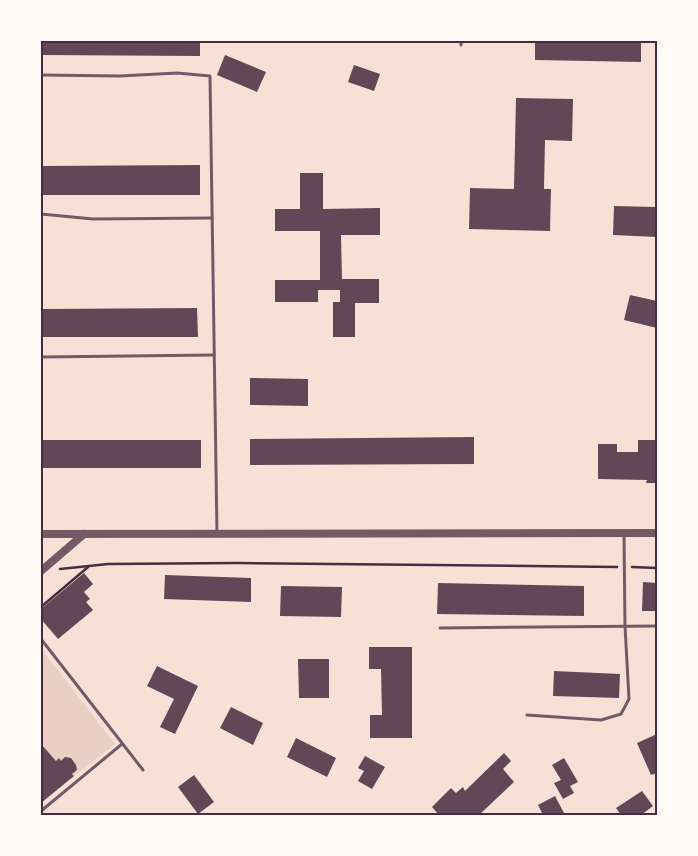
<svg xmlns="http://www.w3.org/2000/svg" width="698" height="856" font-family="Barlow,sans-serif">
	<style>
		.green { fill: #ebcfc5 }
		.building { fill: #644757 }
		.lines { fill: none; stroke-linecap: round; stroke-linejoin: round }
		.path { stroke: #4a2c40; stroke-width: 2.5 }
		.service { stroke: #755966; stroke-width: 3 }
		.tertiary { stroke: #755966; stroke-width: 8 }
		.neatline { fill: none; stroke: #4a2c40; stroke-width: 2 }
	</style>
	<rect width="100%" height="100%" fill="#f7e1d7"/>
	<path class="green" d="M43 651 115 744 74 776 72 774 76 770V765L71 758 61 761 59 758 56 761 41 744Z"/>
	<g class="building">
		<path d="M41 41H200V56L41 55Z"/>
		<path d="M535 41H641V62L535 60Z"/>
		<path d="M225 55 266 72 257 92 217 75Z"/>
		<path d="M354 65 380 74 374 91 348 82Z"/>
		<path d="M516 98 573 99 572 141 545 140 544 189H551L550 231 469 229 470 188 514 189Z"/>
		<path d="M200 165V195H41V166Z"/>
		<path d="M300 173H323V209L380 208V235H341L342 279H379V303H355V337H333V302H340V290H318V302H275V280H320V231H275V209H300Z"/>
		<path d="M614 206 657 207V237L613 235Z"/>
		<path d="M630 295 657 301V328L624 320Z"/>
		<path d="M197 308 198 337H41V309Z"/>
		<path d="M250 378 308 379V406L250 405Z"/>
		<path d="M474 437V464L250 465V439Z"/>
		<rect x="41" y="440" width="160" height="28"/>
		<path d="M638 440H657V483H646L647 480 598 479V444H617V452H638Z"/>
		<path d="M84 573 93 584 84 592 90 599 86 602 93 610 58 639 41 619V609Z"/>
		<path d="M165 575 251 578V602L164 599Z"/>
		<path d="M643 582 657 583V611H642Z"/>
		<path d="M438 583 584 586V616L437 614Z"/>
		<path d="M281 586 342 587 341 617 280 616Z"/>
		<path d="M369 647H412V738H370V715H382L381 669H369Z"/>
		<path d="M298 659H329V698H299Z"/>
		<path d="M157 666 198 686 175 734 160 727 174 699 147 686Z"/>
		<path d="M554 671 620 674 619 698 553 696Z"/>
		<path d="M231 707 263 723 253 745 220 728Z"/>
		<path d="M657 734V773L651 775 637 743Z"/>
		<path d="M296 738 336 758 327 777 287 757Z"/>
		<path d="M41 744 56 761 59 758 61 761 65 757 71 758 76 765 77 770 72 774 74 776 41 803Z"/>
		<path d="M504 753 511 761 503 769 514 782 479 815H439L432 807 451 788 456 793 463 787 465 791Z"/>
		<path d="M365 756 385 767 372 789 358 781 364 771 358 768Z"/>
		<path d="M564 758 578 782 570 786 574 793 563 799 554 783 561 780 552 765Z"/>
		<path d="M194 775 214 802 198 814 178 787Z"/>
		<path d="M642 791 653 806 641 815H621L616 808Z"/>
		<path d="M555 796 564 813 543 815 538 805Z"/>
	</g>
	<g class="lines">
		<g class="path">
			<path d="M632 567 657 568"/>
			<path d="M60 569 108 564 237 563 617 567"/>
			<path d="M41 607 88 567"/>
		</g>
		<g class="service">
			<path d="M461 41V45"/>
			<path d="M41 75 120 76 177 73 210 76 217 534"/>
			<path d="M41 214 93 219 212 218"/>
			<path d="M41 357 214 355"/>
			<path d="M440 628 657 626"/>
			<path d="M41 639 143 770"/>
			<path d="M527 715 601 720 621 714 629 699 625 626 624 534"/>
			<path d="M41 811 122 744"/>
		</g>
		<g class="tertiary">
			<path d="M41 534 657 533"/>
			<path d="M41 571 84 534"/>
		</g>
	</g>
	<rect width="698" height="856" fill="none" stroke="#fffaf5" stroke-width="85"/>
	<rect x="42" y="42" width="614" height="772" class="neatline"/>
</svg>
